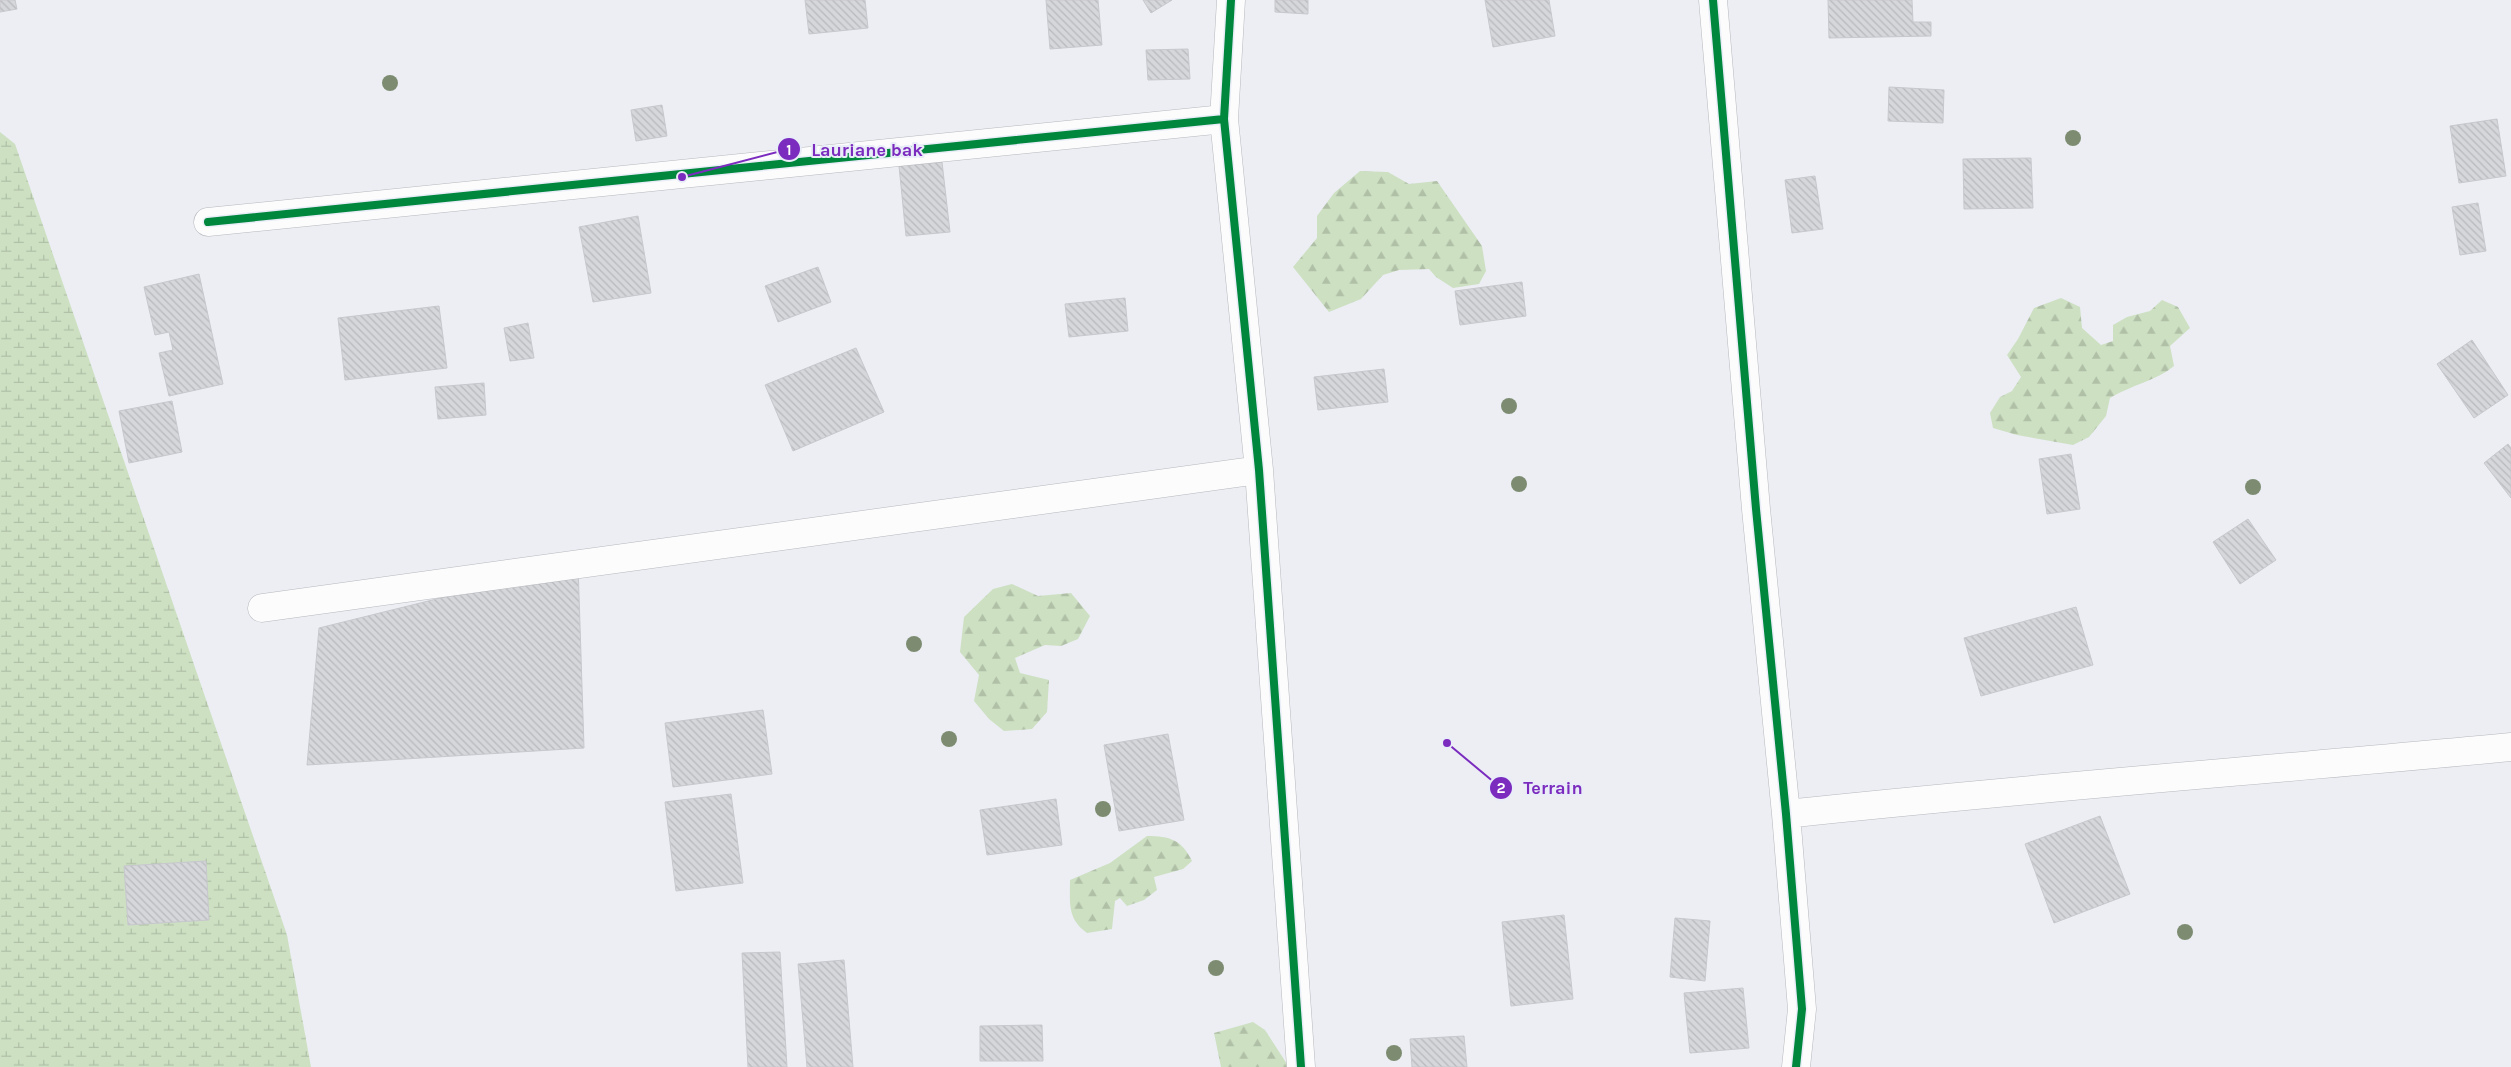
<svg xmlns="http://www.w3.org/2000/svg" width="2511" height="1067" font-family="Karla,sans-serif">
<defs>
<pattern id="forest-firs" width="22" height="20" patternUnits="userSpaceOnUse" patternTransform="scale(1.25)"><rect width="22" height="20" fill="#cde0c2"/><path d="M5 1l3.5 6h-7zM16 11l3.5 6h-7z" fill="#b0c0a7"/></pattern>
<pattern id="wetland-marsh" width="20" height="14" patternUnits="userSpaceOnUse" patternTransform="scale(1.25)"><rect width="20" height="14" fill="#cde0c2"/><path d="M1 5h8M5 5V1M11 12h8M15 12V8" fill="none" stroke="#b0c0a7"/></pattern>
<pattern id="building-back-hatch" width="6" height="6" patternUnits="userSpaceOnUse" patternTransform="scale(1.25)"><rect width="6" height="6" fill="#d6d7db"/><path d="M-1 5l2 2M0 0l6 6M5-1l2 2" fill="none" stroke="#b8b9bc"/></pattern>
</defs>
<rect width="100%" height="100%" fill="#eceef4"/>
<path fill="url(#forest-firs)" d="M1360 171 1388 172 1409 184 1437 181 1482 246 1486 271 1479 284 1453 288 1436 277 1429 269 1399 270 1383 275 1361 299 1329 312 1293 267 1317 238V216L1334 193Z
M2061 298 2080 307 2082 328 2101 345 2113 341V325L2127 317 2150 311 2162 300 2178 307 2190 328 2170 346 2174 366C2156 381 2131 385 2110 398L2106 416 2089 437 2073 445 2017 435 1993 428 1990 413 2000 397 2012 391 2021 377 2007 355 2018 339 2034 308Z
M1012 584 1038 596 1071 593 1090 616 1078 639 1061 646 1045 645 1015 658 1020 673 1049 680 1047 712 1032 729 1004 731 989 719 974 701 979 675 960 652 964 617 993 589Z
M1147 836C1170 836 1182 840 1192 861L1183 869 1154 877 1157 890 1144 900 1127 906 1120 898 1115 901 1112 929 1087 933C1067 919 1070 903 1070 880L1110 863Z
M1253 1022 1265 1030 1289 1067H1221L1214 1033Z"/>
<path fill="url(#wetland-marsh)" d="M0 132 15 144 287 935 311 1067H0Z"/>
<path fill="url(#building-back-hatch)" stroke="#c7c8cd" d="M0 0H15L17 9 0 12Z
M805 0H865L868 28 809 34Z
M1046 0H1098L1102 45 1050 49Z
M1143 0H1172L1151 13Z
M1275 0H1308V14L1275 12Z
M1485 0H1549L1555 36 1493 47Z
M1828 0H1912L1913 22H1931V36L1829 38Z
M1188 49 1190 79 1148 80 1146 50Z
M1889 87 1944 90 1943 123 1888 121Z
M662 105 667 136 636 141 631 110Z
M2497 119 2506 176 2459 183 2450 126Z
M2031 158 2033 208 1964 209 1963 159Z
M942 162 950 232 906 236 899 166Z
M1815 176 1823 229 1792 233 1785 180Z
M2478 203 2486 251 2460 255 2452 207Z
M638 216 651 293 593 302 579 227Z
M818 267 831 302 778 322 765 286Z
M199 274 223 384 169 396 159 353 173 350 169 332 155 335 144 287Z
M1522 282 1526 316 1460 325 1455 291Z
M1125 298 1128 331 1069 337 1065 304Z
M439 306 447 368 345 380 338 318Z
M528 323 534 358 510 361 504 328Z
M2472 340 2508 395 2474 418 2437 364Z
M856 348 884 412 793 451 765 385Z
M1384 369 1388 402 1318 410 1314 377Z
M484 383 486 415 438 419 435 387Z
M172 401 182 452 129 463 119 411Z
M2508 444 2511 448V498L2484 463Z
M2071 454 2080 509 2047 514 2039 459Z
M2248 519 2276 560 2240 584 2213 542Z
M578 564 584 748 307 765 319 628Z
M2076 607 2093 665 1981 696 1964 638Z
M763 710 772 774 673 787 665 723Z
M1168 734 1184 820 1119 831 1104 745Z
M731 794 743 883 676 891 665 802Z
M1056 799 1062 845 987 855 980 810Z
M2100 816 2130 894 2054 923 2025 844Z
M206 861 209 920 128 925 124 866Z
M1564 915 1573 999 1511 1006 1502 922Z
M1675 918 1710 921 1705 981 1670 977Z
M780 952 787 1067H748L742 953Z
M844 960 853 1067H807L798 964Z
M1743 988 1749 1048 1690 1053 1684 993Z
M1042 1025 1043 1061H980V1026Z
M1464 1036 1467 1067H1412L1410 1039Z"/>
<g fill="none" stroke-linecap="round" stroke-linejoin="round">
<defs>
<path id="minor" d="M1231 0 1224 119 1259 470 1301 1067
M1713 0 1756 509 1786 814 1802 1009 1796 1067
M208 222 1224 119
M262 608 1259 470
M1786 814C2027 788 2269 770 2511 747"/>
</defs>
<use href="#minor" stroke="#b6b8bc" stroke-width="29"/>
<use href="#minor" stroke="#fcfcfd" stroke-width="28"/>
<defs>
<path id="cycleway" d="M1231 0 1224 119 1259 470 1301 1067
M1713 0 1756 509 1786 814 1802 1009 1796 1067
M208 222 1224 119"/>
</defs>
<use href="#cycleway" stroke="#e9edf7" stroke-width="11"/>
<use href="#cycleway" stroke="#00873e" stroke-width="8"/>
</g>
<g fill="#7d8c71">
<circle cx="390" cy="83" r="8"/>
<circle cx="2073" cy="138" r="8"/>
<circle cx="1509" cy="406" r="8"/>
<circle cx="1519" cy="484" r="8"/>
<circle cx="2253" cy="487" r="8"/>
<circle cx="914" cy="644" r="8"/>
<circle cx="949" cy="739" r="8"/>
<circle cx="1103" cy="809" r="8"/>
<circle cx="2185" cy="932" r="8"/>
<circle cx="1216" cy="968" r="8"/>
<circle cx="1394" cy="1053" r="8"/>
</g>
<path fill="none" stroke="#7b2cbf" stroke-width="2" d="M682 177L789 149M1447 743L1501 788"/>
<g fill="#7b2cbf" stroke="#e9edf7" stroke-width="2">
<circle cx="682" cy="177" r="5"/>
<circle cx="1447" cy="743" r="5"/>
<circle cx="789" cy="149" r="12"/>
<circle cx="1501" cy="788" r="12"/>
</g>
<g font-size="15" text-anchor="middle" font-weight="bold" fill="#fff">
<text x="789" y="155">1</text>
<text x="1501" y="793">2</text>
</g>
<g font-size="18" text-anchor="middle" font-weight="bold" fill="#7b2cbf" stroke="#e9edf7" stroke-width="4" stroke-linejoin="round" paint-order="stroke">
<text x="867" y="156">Lauriane bak</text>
<text x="1553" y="794">Terrain</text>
</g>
</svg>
